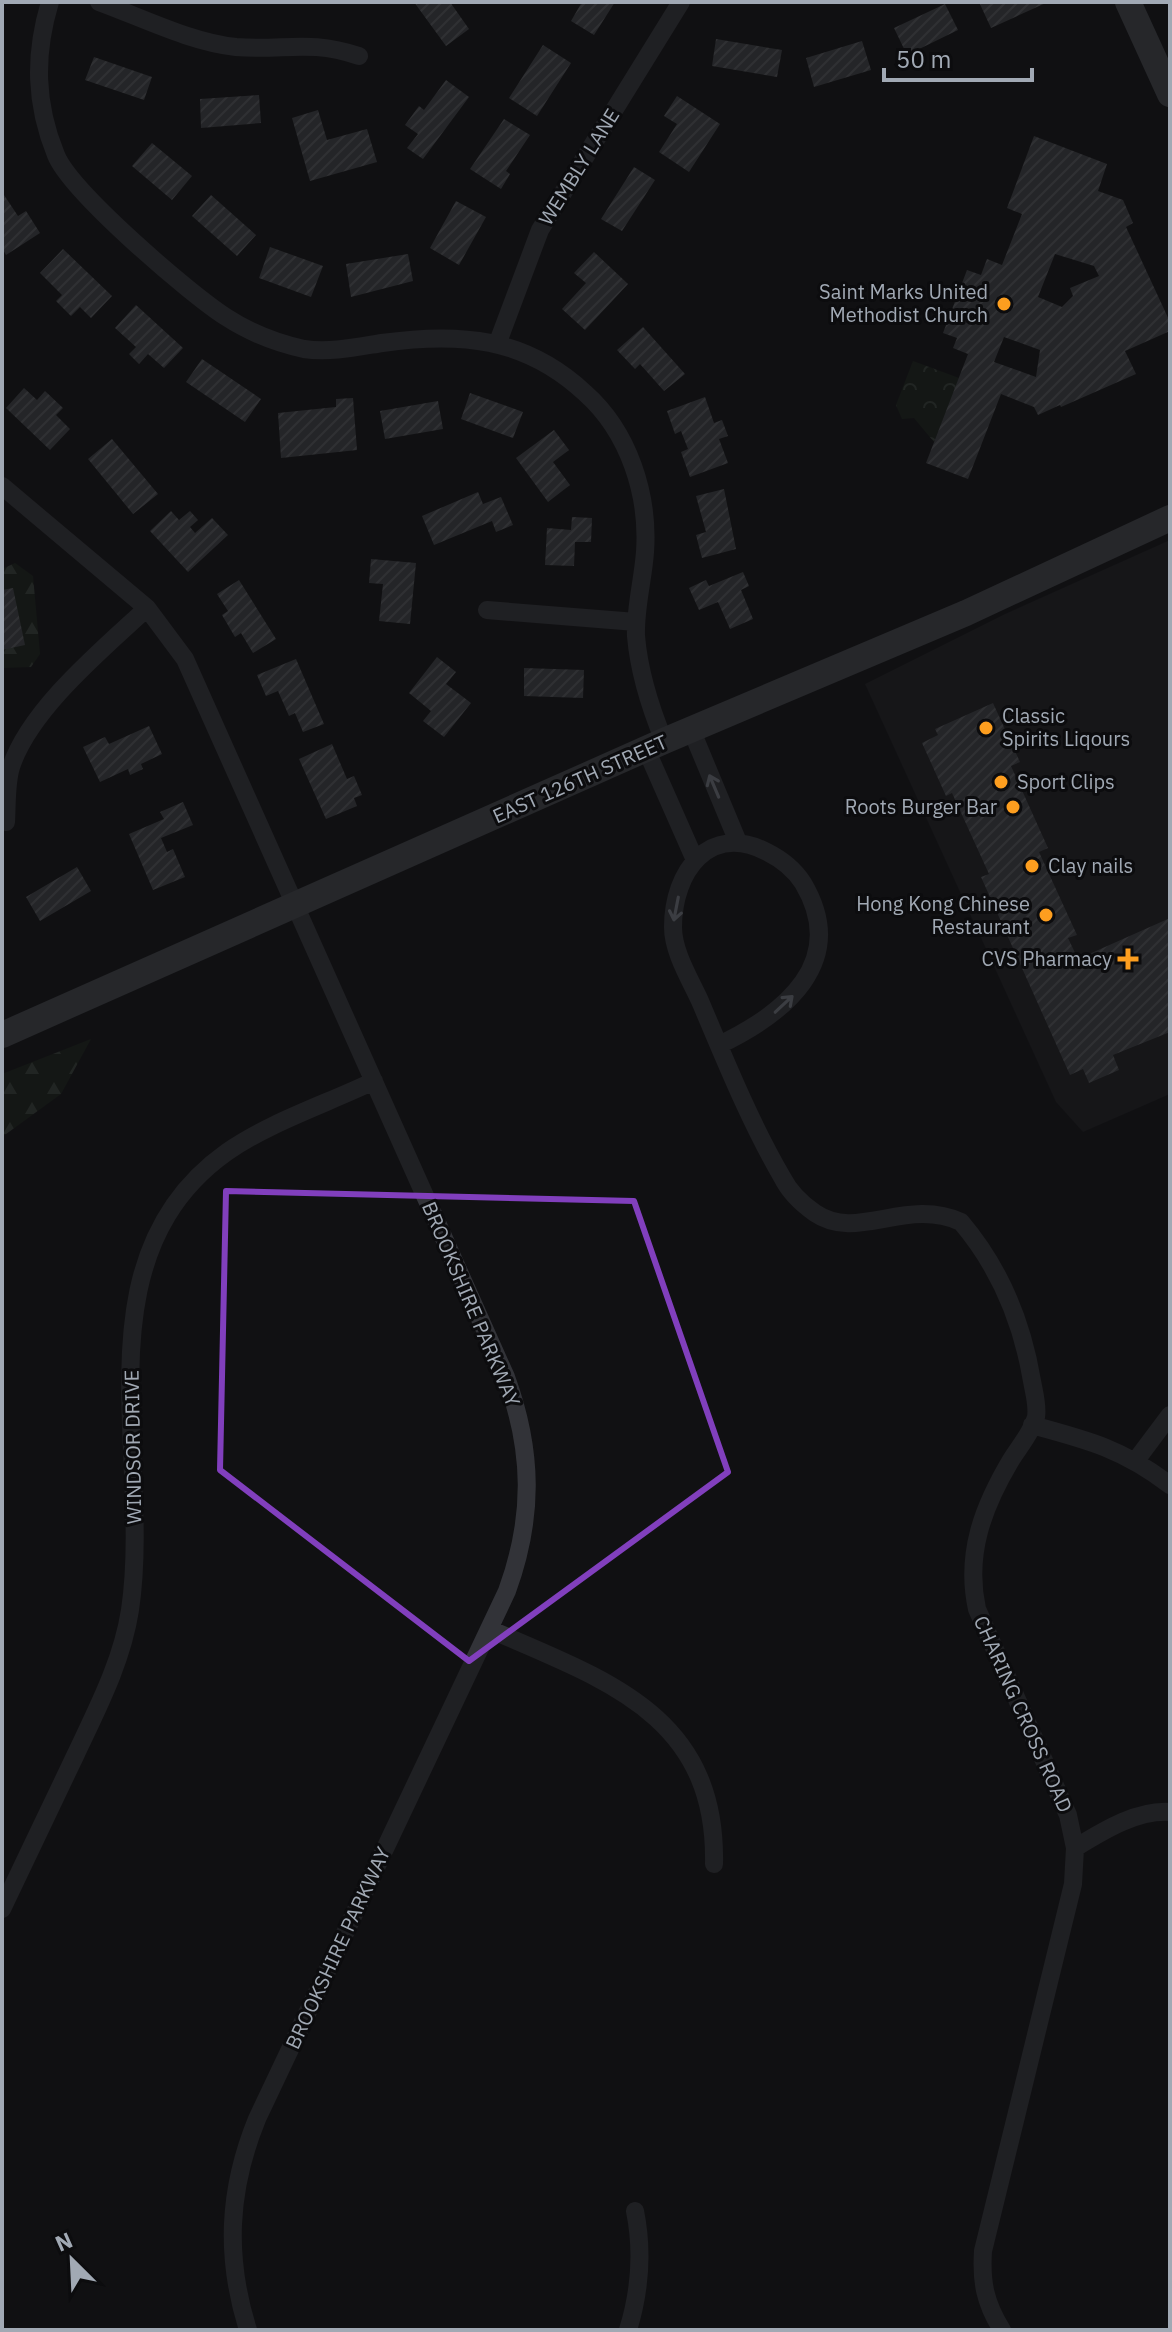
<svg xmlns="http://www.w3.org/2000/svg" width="1172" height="2332" font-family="'IBM Plex Sans',sans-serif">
<defs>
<pattern id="forest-firs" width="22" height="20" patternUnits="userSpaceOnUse" patternTransform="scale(2)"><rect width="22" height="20" fill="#192119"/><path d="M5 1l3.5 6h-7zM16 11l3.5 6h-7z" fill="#373e38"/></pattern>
<pattern id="park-crowns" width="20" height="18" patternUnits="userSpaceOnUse" patternTransform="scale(2)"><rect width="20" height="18" fill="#192119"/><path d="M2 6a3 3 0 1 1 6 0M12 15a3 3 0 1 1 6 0" fill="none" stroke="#373e38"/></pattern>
<pattern id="building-hatch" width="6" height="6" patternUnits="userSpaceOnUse" patternTransform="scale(2)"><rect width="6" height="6" fill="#3d3f43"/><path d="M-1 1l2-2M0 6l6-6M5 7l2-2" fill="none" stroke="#56585c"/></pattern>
</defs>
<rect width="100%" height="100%" fill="#111113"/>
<path fill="#1d1d20" d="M1170 540V1094L1083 1132 1056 1102 865 684 1005 614Z"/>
<path fill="url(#forest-firs)" d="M15 563 33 576 40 654 31 667 2 668V569Z
M91 1039 61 1094 2 1137V1074Z"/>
<path fill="url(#park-crowns)" d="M913 361 959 378 934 442 914 418 902 419 896 405Z"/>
<path fill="url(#building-hatch)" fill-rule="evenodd" d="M414 2H450L469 29 446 46Z
M582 2H615L594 35 571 21Z
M979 2H1048L991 28Z
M945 4 958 30 907 55 894 28Z
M716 39 782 50 777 77 712 66Z
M862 41 871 70 814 87 806 58Z
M543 45 571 63 537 116 509 98Z
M94 57 152 77 144 100 85 80Z
M446 80 469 97 423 159 407 148 418 134 405 125 419 106 424 110Z
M259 95 261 123 201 128 200 99Z
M677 96 720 124 689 172 659 152 677 124 664 116Z
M318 110 327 140 367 129 377 162 310 181 292 118Z
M504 119 530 135 506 171 510 174 501 189 470 169Z
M1034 136 1107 164 1098 191 1123 200 1133 223 1126 227 1170 322V331L1125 351 1136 374 1061 407 1060 405 1038 415 1034 407 1001 394 968 479 926 463 968 354 953 348 957 338 943 333 967 270 981 275 987 259 1002 265 1022 214 1007 208ZM1055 254 1094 266 1099 276 1070 288 1073 296 1062 307 1038 297ZM1004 337 1040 350 1036 377 994 362Z
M152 143 192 176 172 200 132 166Z
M634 167 655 180 622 231 601 219Z
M2 192 18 216 26 211 40 233 6 255 2 248Z
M211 195 256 235 237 256 192 216Z
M456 201 486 217 459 265 430 248Z
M270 247 323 266 311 297 259 278Z
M63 249 112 296 91 318 80 307 71 316 56 301 62 295 40 273Z
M594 252 628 284 585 330 562 309 586 283 574 273Z
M408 254 413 281 351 297 346 264Z
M136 305 183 348 164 368 148 354 139 364 129 354 136 347 115 328Z
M643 327 685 374 664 391 640 364 635 369 617 350Z
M202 359 261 399 245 422 186 382Z
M24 388 37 400 45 391 63 408 56 415 70 429 50 450 6 408Z
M470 393 523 412 513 438 461 419Z
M705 397 714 423 722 420 728 436 719 439 728 463 690 477 681 452 688 449 681 431 675 434 667 411Z
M353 398 357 450 281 458 278 413 336 407V399Z
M438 401 443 429 385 439 380 411Z
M554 430 569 450 553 462 570 485 548 502 516 458Z
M112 439 158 494 133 514 88 459Z
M724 489 736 549 702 558 696 535 706 532 696 496Z
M478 492 483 504 501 497 513 525 496 532 492 521 434 545 422 516Z
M171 511 179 520 190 511 198 520 190 527 195 533 212 518 228 535 188 572 150 531Z
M572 517 592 518 591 542H575L574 566 545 565 547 528 571 530Z
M371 559 416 563 410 624 379 621 383 584 369 583Z
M743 572 749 586 741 590 753 619 730 629 718 602 699 610 689 588 706 580 709 586Z
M239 580 276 639 253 653 241 633 235 637 222 615 228 611 217 594Z
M13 588 25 645 2 650V590Z
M437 657 456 672 446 684 471 703 444 737 423 721 431 711 409 693Z
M296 659 324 724 303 732 295 713 289 716 278 691 266 696 257 675Z
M524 668 584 670 583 698 524 696Z
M993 703 1020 762 1011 766 1048 848 1039 852 1077 935 1068 938 1078 959 1170 918V1032L1113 1055 1119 1070 1089 1083 1083 1069 1070 1075 981 877 989 874 952 793 946 796 922 743 938 735 935 729Z
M149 726 162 754 141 764 143 769 130 775 128 769 100 782 83 747 105 737 109 744Z
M332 744 347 779 354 776 362 795 354 798 357 806 326 819 299 759Z
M183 802 193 825 161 838 167 852 173 849 185 877 153 890 129 834 164 819 160 812Z
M77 867 91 891 40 921 26 897Z"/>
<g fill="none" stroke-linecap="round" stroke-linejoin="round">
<path stroke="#323338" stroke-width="18" d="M50 2C34 55 35 104 56 155 71 192 190 294 226 317 249 332 277 343 304 349 329 353 357 347 382 343 459 332 525 337 585 393 629 432 649 495 645 552 643 580 635 608 636 636 639 672 650 707 664 741
M99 2C143 18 190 42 236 47 285 51 308 39 359 56
M498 342 540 230 681 2
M2 486 147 608 185 659 506 1377C533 1451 534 1517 507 1591L257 2119C228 2190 225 2257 248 2330
M487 610 636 622
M691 729 738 842
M646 749 695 860
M6 822C7 805 6 783 11 767 30 709 103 649 147 608
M719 1045C784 1014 850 962 803 883 794 869 781 859 767 852 709 822 673 872 673 927 673 952 690 979 700 1001 725 1060 750 1122 782 1177 789 1191 802 1204 815 1213 857 1242 906 1197 961 1222 1000 1268 1022 1321 1032 1381 1034 1392 1038 1406 1036 1417 1032 1432 1019 1447 1011 1460 983 1507 965 1554 977 1609L1068 1815 1075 1848 1073 1884 983 2251C981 2282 985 2303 1002 2330
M1032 1425C1088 1440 1123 1449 1170 1485
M1137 1459 1170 1415
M489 1629C606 1680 717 1715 714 1864
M1075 1848C1103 1831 1136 1810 1170 1812
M2 1909C26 1858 51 1807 75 1756 97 1709 122 1662 130 1610 153 1457 76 1259 227 1152 270 1122 326 1104 374 1081
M628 2330C640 2291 643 2251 635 2211"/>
<path stroke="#404348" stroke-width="26" d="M1128 2 1170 94
M2 1035 664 741 966 613 1170 518"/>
</g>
<defs><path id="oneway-shaft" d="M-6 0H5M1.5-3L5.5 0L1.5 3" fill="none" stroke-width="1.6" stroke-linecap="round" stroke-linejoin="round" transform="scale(2)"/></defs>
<g stroke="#6f747c">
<use href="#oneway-shaft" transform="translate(714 786) rotate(-113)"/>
<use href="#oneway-shaft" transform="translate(676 909) rotate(101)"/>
<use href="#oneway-shaft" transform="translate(784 1004) rotate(-43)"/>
</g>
<path d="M0 0H1172V2332H0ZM226 1191 634 1201 728 1472 469 1661 220 1470Z" fill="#111113" fill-opacity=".55" fill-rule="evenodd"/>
<path fill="none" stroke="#813fbd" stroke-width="6" stroke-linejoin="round" d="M226 1191 634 1201 728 1472 469 1661 220 1470Z"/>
<g fill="#fd9e1f" stroke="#0c0c0e" stroke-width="3">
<circle cx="1004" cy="304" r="8"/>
<circle cx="986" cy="728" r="8"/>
<circle cx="1001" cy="782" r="8"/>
<circle cx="1013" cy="807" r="8"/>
<circle cx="1032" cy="866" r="8"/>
<circle cx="1046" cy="915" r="8"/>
<path d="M1124 947h8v8h8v8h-8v8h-8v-8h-8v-8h8z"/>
</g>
<g text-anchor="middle" stroke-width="6" stroke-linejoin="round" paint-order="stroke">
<g font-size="20" fill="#a1a9b4" stroke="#0c0c0e">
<text transform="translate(579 167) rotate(-58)" y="7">WEMBLY LANE</text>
<text transform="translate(580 779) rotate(-24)" y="7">EAST 126TH STREET</text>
<text transform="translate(471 1304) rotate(67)" y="7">BROOKSHIRE PARKWAY</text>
<text transform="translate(133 1447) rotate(-91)" y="7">WINDSOR DRIVE</text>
<text transform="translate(1023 1714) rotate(66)" y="7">CHARING CROSS ROAD</text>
<text transform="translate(338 1948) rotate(-65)" y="7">BROOKSHIRE PARKWAY</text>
</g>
<g font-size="20" fill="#a1a9b4" stroke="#0c0c0e" text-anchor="end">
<text x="988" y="299">Saint Marks United<tspan x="988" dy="23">Methodist Church</tspan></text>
<text x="1002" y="723" text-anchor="start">Classic<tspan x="1002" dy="23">Spirits Liqours</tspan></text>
<text x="1017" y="789" text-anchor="start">Sport Clips</text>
<text x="997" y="814">Roots Burger Bar</text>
<text x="1048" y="873" text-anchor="start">Clay nails</text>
<text x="1030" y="911">Hong Kong Chinese<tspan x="1030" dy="23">Restaurant</tspan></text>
<text x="1112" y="966">CVS Pharmacy</text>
</g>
</g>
<rect width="1172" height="2332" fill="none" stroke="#a1a9b4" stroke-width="8"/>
<g transform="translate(72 2260) rotate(336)" stroke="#0c0c0e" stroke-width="6" paint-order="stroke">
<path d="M0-6L14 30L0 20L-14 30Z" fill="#a1a9b4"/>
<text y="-12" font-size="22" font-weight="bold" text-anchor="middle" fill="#a1a9b4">N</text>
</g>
<path d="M884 68v12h148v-12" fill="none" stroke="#a1a9b4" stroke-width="4"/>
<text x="896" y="68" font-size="24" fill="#a1a9b4" stroke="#0c0c0e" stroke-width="6" paint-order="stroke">50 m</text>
</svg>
